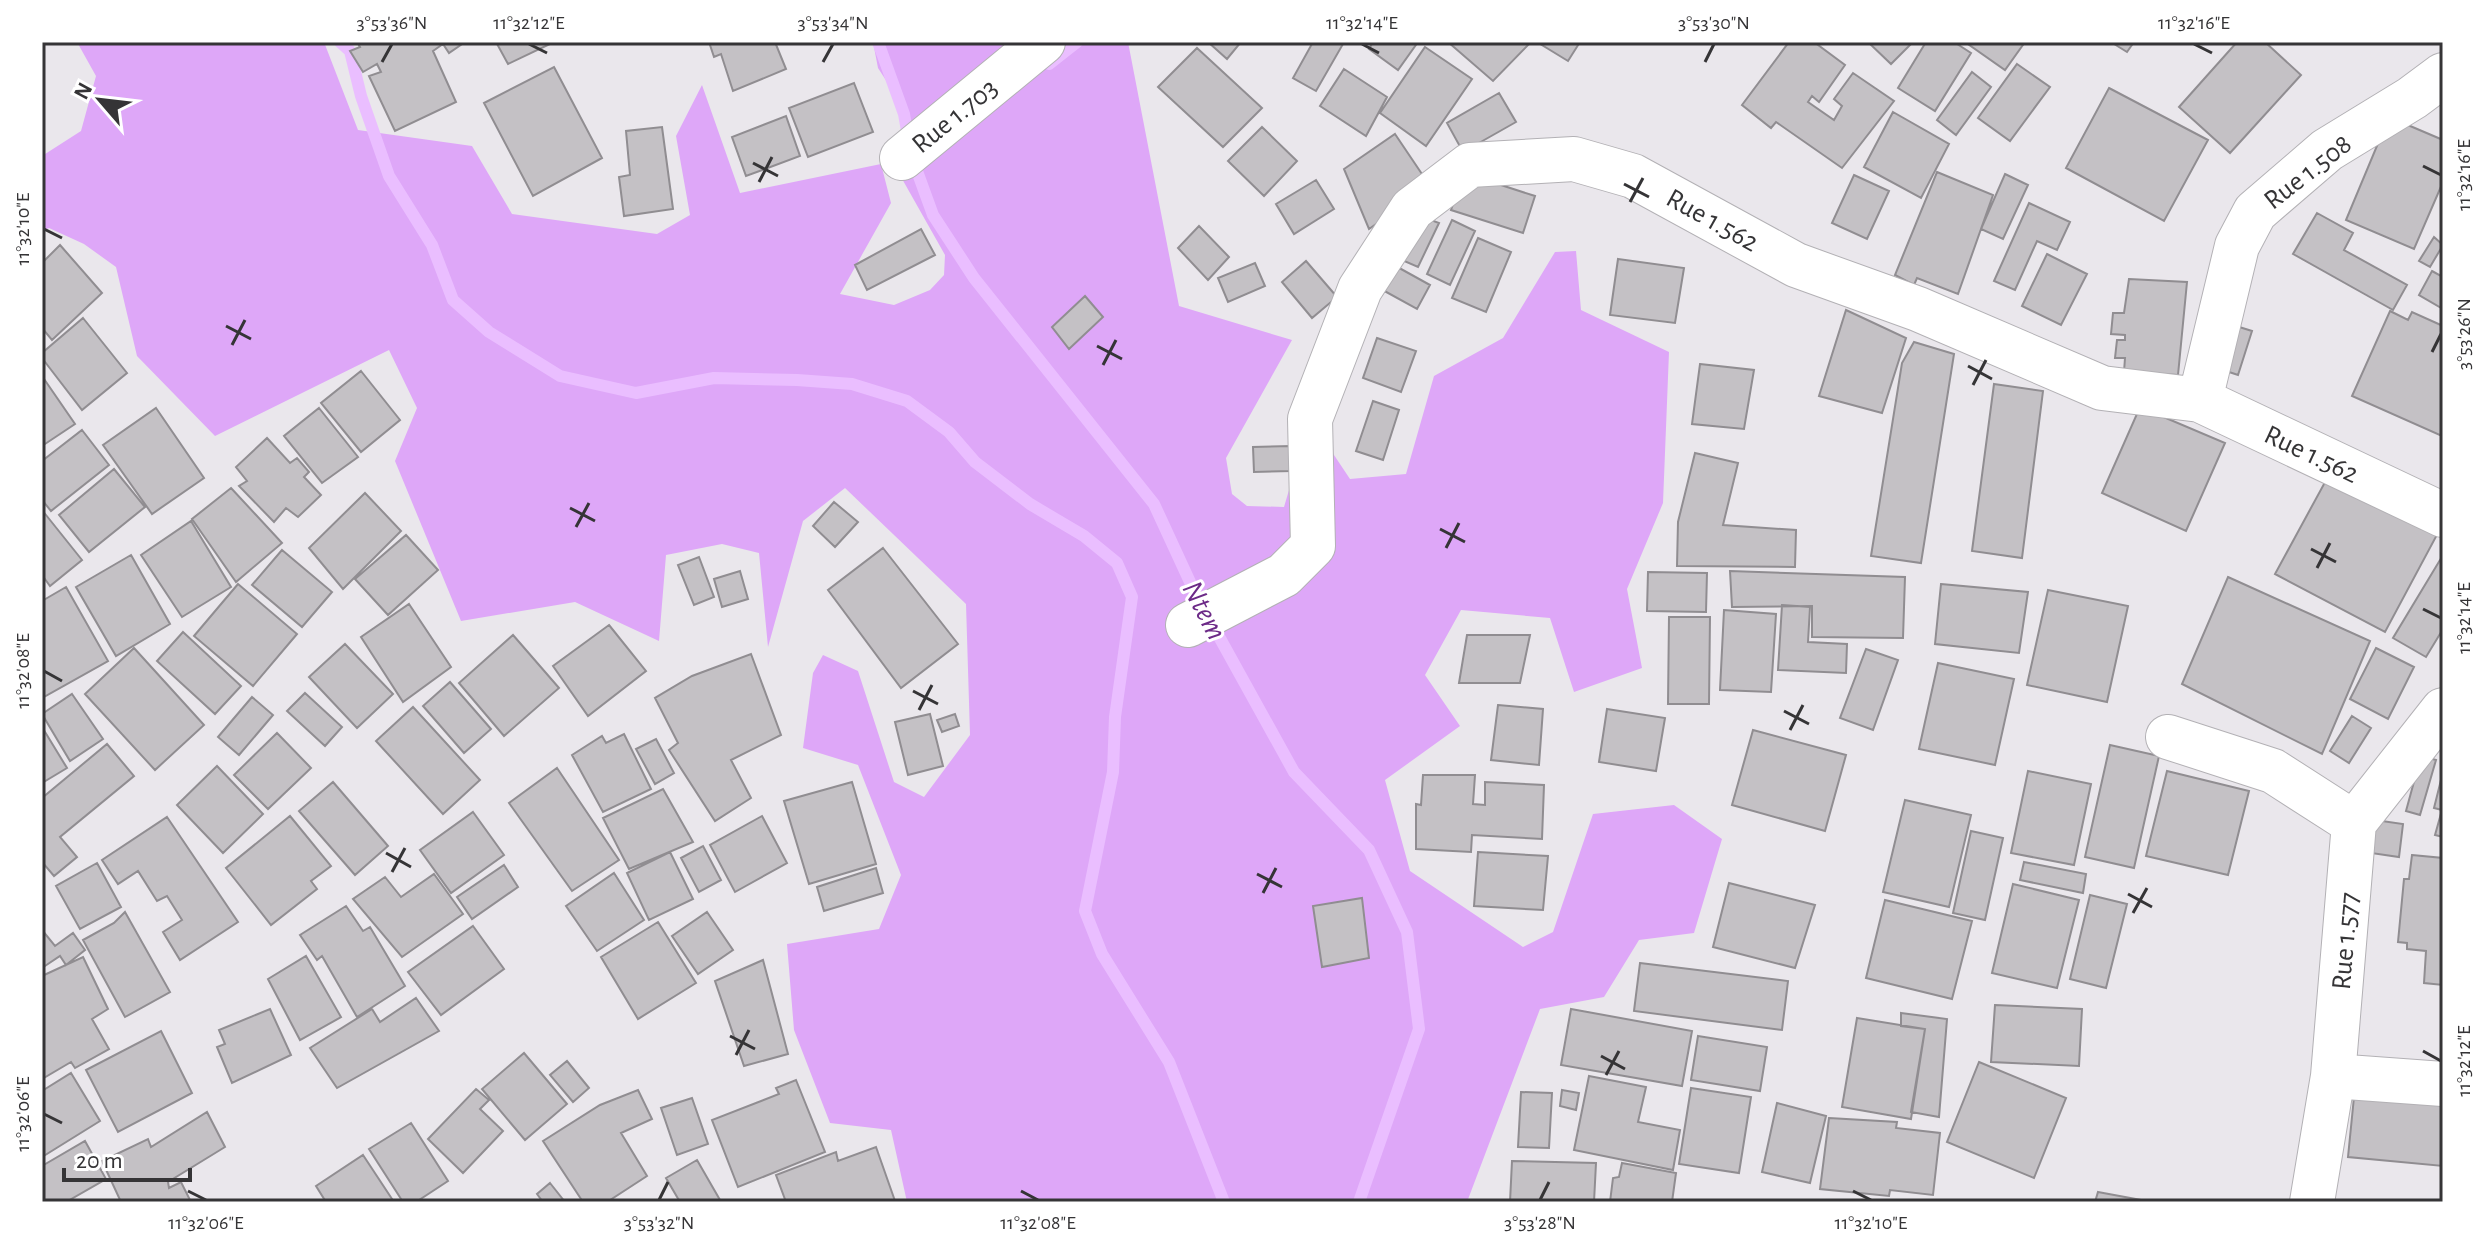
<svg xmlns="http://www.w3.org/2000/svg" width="2485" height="1244" font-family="'Alegreya Sans',sans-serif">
<rect width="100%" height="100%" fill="#eae7ec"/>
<path fill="#dea7f8" d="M77 42H324L358 130 472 146 512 214 657 234 690 215 676 136 702 85 740 193 881 164 891 203 840 294 894 305 930 290 944 275 945 255 901 177 906 111 878 68 873 42H1128L1179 306 1292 340 1226 458 1232 494 1247 506 1284 507 1310 419 1350 479 1406 474 1434 376 1503 338 1555 252 1576 251 1581 310 1669 352 1663 503 1627 589 1642 668 1574 692 1550 618 1461 610 1425 675 1460 726 1385 780 1410 871 1523 947 1553 932 1593 814 1674 805 1722 839 1694 933 1639 940 1604 997 1540 1009 1467 1202H907L891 1130 830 1123 794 1030 787 944 879 929 901 875 858 765 803 748 813 673 823 655 858 671 894 782 924 797 970 735 966 604 845 488 803 521 768 647 759 553 722 544 666 555 659 641 575 602 461 621 395 461 417 408 389 350 215 436 137 356 116 267 84 244 49 228 42 231V156L81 131 96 76Z"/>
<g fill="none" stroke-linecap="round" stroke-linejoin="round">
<path stroke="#eabeff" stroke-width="12" d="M340 42 350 51 361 96 389 176 432 245 453 300 489 332 560 376 636 393 714 378 797 380 852 384 907 401 949 432 975 462 1030 504 1084 536 1117 563 1132 597 1115 717 1113 772 1085 911 1102 954 1169 1062 1224 1202
M878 42 904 114 909 142
M1049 64 1077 42
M913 160 933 215 974 278 1154 504 1196 595 1294 772 1369 850 1407 932 1419 1029 1359 1202"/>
</g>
<path fill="#c4c1c5" stroke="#908d91" stroke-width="2" d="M357 42H465L449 53 443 44 433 51 456 102 395 131 369 76 381 72 377 64 363 72 350 51 360 47Z
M496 42H554L508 64Z
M709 42H775L786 69 733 91 721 54 714 57Z
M1208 42H1241L1227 59Z
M1313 42 1343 44 1316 91 1293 78Z
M1373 42H1418L1398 70 1369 49Z
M1448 42H1531L1493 81Z
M1537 42H1580L1568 61Z
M1789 42H1814L1845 65 1819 102 1812 96 1808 102 1834 120 1842 106 1834 99 1853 73 1894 101 1842 168 1776 122 1771 128 1742 105Z
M1868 42H1913L1891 64Z
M1926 42H1954L1971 53 1935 111 1898 88Z
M1965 42H2025L2005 70Z
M2111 42H2134L2127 52Z
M2237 42H2265L2301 75 2230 153 2179 107Z
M1425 47 1472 79 1426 146 1380 113Z
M1197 48 1262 108 1223 147 1158 87Z
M2017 64 2050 87 2010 141 1978 118Z
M554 67 602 158 533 196 484 103Z
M1344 69 1387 97 1366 136 1320 106Z
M1972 72 1991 87 1956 135 1937 120Z
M854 83 873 132 808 157 789 108Z
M2109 88 2208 140 2164 221 2066 168Z
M1499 93 1516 122 1463 152 1447 123Z
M1893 112 1949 144 1921 198 1864 167Z
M786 116 800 156 746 176 732 137Z
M2389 117 2443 140V182L2414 249 2346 220Z
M662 127 673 209 624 216 619 177 630 175 626 131Z
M1262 127 1297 161 1264 196 1228 161Z
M1395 134 1430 186 1369 229 1344 169Z
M1937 172 1993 195 1958 294 1917 278 1914 285 1895 275Z
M1464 173 1535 196 1523 233 1451 210Z
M2005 174 2028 185 2003 239 1981 229Z
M1854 175 1889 191 1867 239 1832 223Z
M1316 180 1334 209 1294 234 1276 204Z
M2029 203 2070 222 2057 250 2037 241 2015 290 1994 281Z
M2317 213 2353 233 2344 250 2407 285 2393 310 2293 254Z
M1415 214 1439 223 1418 267 1395 257Z
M1452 220 1475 231 1450 285 1427 274Z
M1199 226 1229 257 1208 280 1178 248Z
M921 229 935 255 867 290 855 265Z
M2434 237 2443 245 2430 267 2419 261Z
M1478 238 1511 252 1486 312 1452 298Z
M60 245 102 293 52 340 42 328V263Z
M2047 254 2087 274 2061 325 2022 306Z
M1618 259 1684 268 1675 323 1610 315Z
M1306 261 1337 297 1312 318 1282 282Z
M1255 263 1265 286 1228 302 1218 278Z
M1392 264 1430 285 1417 309 1379 288Z
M2432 271 2443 277V309L2419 295Z
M2129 279 2187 282 2178 375 2124 372 2125 358H2115L2117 340H2125V335L2111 334 2113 313H2124Z
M1085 296 1103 317 1069 349 1052 327Z
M1846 310 1906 338 1882 413 1819 396Z
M2390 311 2408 320 2412 312 2443 326 2442 436 2352 396Z
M83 318 127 373 82 410 42 358V353Z
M2236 326 2252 331 2238 375 2223 370Z
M1377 338 1416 351 1401 392 1363 378Z
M1914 342 1954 354 1921 563 1871 556 1902 363Z
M1700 364 1754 370 1744 429 1692 424Z
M361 371 400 420 361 452 321 403Z
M42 376 75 424 42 446Z
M1994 384 2043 391 2022 558 1972 551Z
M1373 401 1399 410 1383 460 1356 451Z
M2140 407 2225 443 2186 531 2102 493Z
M156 408 204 478 152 514 103 445Z
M319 408 358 457 322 483 284 436Z
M82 430 109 465 51 511 42 500V461Z
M267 438 290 463 297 458 309 472 304 477 321 495 298 517 286 508 274 522 239 486 247 481 236 467Z
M1291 446V471L1254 472 1253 447Z
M1695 453 1738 463 1723 525 1796 530 1795 567 1677 566 1678 522Z
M114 469 145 507 89 552 59 515Z
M2330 473 2439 531 2385 632 2275 574Z
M231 488 282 543 236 582 192 519Z
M365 493 401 531 343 589 309 548Z
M834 502 858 522 835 547 813 526Z
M42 510 82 560 50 586 42 575Z
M191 521 231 587 182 617 141 555Z
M406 535 438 570 388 615 355 579Z
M883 548 958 644 901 688 828 590Z
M282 550 332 592 302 627 252 585Z
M131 555 170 624 116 656 76 587Z
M2443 555V629L2426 657 2393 638Z
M699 557 714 597 694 605 678 565Z
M740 571 748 599 722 607 714 579Z
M1730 571 1905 577 1903 638 1812 637V606L1732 607Z
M1648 572 1707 573 1706 612 1647 611Z
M2228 577 2370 641 2322 754 2182 684Z
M238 584 297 634 253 686 194 636Z
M1941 584 2028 592 2019 653 1935 644Z
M66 587 108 661 42 698V601Z
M2048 590 2128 606 2107 702 2027 685Z
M409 604 451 667 403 702 361 637Z
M1782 605 1810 607 1808 642 1847 644 1846 673 1778 670Z
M1724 610 1776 614 1771 692 1720 690Z
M1669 617H1710L1709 704H1668Z
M609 625 646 671 588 716 553 666Z
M183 632 241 686 215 714 157 661Z
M513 635 559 688 504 736 459 683Z
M1467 635H1530L1520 683H1459Z
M345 644 393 694 357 728 309 677Z
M134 648 204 725 155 770 85 694Z
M2376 648 2414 667 2388 719 2350 699Z
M1866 649 1898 660 1873 730 1840 718Z
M751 654 781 735 731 760 751 798 715 821 669 750 678 743 655 698 692 676Z
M1938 663 2014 679 1995 765 1919 749Z
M450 682 491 729 464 753 423 706Z
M305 693 342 727 325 746 287 711Z
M72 694 103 739 70 761 42 714Z
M252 697 273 715 239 755 218 737Z
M1498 705 1543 709 1539 765 1491 760Z
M413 707 480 780 443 814 376 741Z
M1607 709 1665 718 1656 771 1599 762Z
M930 714 943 766 908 775 895 722Z
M955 714 959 726 942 732 937 720Z
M2352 716 2371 728 2349 763 2330 751Z
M42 727 67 768 42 783Z
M1753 730 1846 755 1825 831 1732 805Z
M277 733 311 768 268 809 234 775Z
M624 734 651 789 603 812 572 755 602 736 606 743Z
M656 739 674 773 655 784 636 749Z
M107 744 134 776 60 837 77 857 54 876 42 862V798Z
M2110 745 2159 756 2134 868 2085 857Z
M2421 756 2436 760 2420 815 2406 811Z
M217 766 263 814 223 853 177 805Z
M557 768 619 860 572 891 509 803Z
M2028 771 2091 784 2074 865 2011 853Z
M2167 771 2249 791 2228 875 2146 856Z
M2443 772V837L2435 835 2442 810 2434 808Z
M1423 775H1475L1473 804 1485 805V782L1544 785 1542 839 1472 835 1471 852 1416 849V804L1421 805Z
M333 782 388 846 355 875 299 811Z
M852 782 876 864 809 884 784 801Z
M663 789 693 842 629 869 603 818Z
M1905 800 1971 815 1949 907 1883 892Z
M473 812 504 855 451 893 420 850Z
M290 816 331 866 311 881 317 889 271 925 226 868Z
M762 816 787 863 735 892 710 845Z
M167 817 238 922 180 960 163 932 182 920 167 896 157 901 138 871 118 884 102 860Z
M2375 820 2403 824 2399 857 2371 853Z
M1971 831 2003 838 1985 920 1953 913Z
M703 846 721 880 699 892 681 858Z
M670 852 693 899 649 920 627 873Z
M1478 852 1548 856 1543 910 1474 906Z
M2412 855 2443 858V985L2424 983 2426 951 2407 949V943L2398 942 2404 879H2409Z
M2024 862 2086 874 2083 893 2020 880Z
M97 863 121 907 80 929 56 886Z
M504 865 518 887 472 919 457 897Z
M876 868 883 893 824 911 817 887Z
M614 873 644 920 597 951 566 906Z
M434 874 463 914 402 957 353 899 385 877 401 897Z
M1729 883 1815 905 1795 968 1713 947Z
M2013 884 2079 900 2057 988 1992 973Z
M2090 895 2127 904 2106 988 2070 979Z
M1362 898 1369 958 1322 967 1313 906Z
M1885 900 1972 921 1952 999 1866 978Z
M346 906 363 931 370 927 405 986 357 1017 322 956 317 960 300 935Z
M125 912 170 992 125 1017 83 940 114 923Z
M707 912 733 950 698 974 672 936Z
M658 922 696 983 638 1019 601 957Z
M473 926 504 969 441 1015 408 972Z
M42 930 55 946 73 933 85 950 66 965 60 956 42 968Z
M306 956 341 1017 300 1040 268 979Z
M83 957 108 1009 92 1019 109 1049 75 1068 71 1062 42 1079V976Z
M763 960 788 1054 744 1066 715 981Z
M1640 963 1788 981 1782 1030 1634 1011Z
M416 998 439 1031 337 1088 310 1048 372 1009 380 1022Z
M1995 1005 2082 1009 2079 1066 1991 1062Z
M270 1009 291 1055 232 1083 217 1047 225 1044 219 1030Z
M1571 1009 1692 1031 1682 1086 1561 1065Z
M1901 1013 1947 1019 1939 1117 1911 1112 1925 1029 1901 1026Z
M1857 1018 1925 1029 1911 1119 1842 1107Z
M161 1031 192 1093 118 1132 86 1070Z
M1698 1036 1767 1047 1760 1091 1691 1080Z
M524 1053 567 1104 525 1140 482 1089Z
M567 1061 589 1088 573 1102 550 1075Z
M1979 1062 2066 1098 2034 1178 1947 1142Z
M71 1073 100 1121 42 1157V1091Z
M1589 1076 1646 1087 1638 1122 1680 1130 1673 1170 1574 1150Z
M796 1080 825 1152 738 1187 712 1120 779 1094 776 1088Z
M2355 1087 2443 1096V1166L2348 1157Z
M1691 1088 1751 1097 1739 1173 1679 1164Z
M476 1089 489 1100 480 1109 503 1131 463 1173 428 1139Z
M638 1090 652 1119 621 1133 647 1176 607 1202H583L543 1141 600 1105Z
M1562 1090 1579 1093 1576 1110 1560 1106Z
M1521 1092 1552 1093 1549 1148 1518 1147Z
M692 1098 708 1144 677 1155 661 1108Z
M1777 1103 1826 1116 1810 1183 1762 1172Z
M207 1112 225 1147 168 1182 169 1188 181 1182 191 1202H121L102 1161 148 1139 151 1147Z
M1829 1118 1897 1122 1896 1128 1940 1133 1933 1195 1890 1190 1889 1196 1820 1189Z
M411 1123 448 1181 416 1202H403L369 1149Z
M85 1141 106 1179 66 1202H42V1166Z
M876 1147 895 1201 786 1202 776 1175 836 1152 838 1161Z
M363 1155 394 1202H326L316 1186Z
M697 1160 720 1200 717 1202H680L666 1178Z
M1512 1161 1596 1163 1594 1202H1510Z
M1622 1163 1676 1173 1672 1202H1610L1613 1178 1619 1177Z
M550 1183 565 1202H543L537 1194Z
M2098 1192 2152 1202H2095Z"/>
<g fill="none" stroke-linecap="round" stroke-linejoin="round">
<defs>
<path id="minor" d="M902 158 1043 42
M2200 400 2237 246 2255 212 2327 150 2412 98 2443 75
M1188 625 1284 575 1313 546 1310 419 1360 289 1412 209 1470 165 1574 159 1633 176 1796 265 1918 309 2102 388 2200 400 2443 515
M2168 737 2273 771 2354 823
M2333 1076 2443 1084
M2312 1202 2333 1076 2354 823 2443 710"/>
</defs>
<use href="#minor" stroke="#b3b1b5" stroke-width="46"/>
<use href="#minor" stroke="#fff" stroke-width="44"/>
</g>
<path fill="none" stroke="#353436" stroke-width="3" d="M529 44 547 53M1362 44 1379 53M2194 44 2212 53M382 62 392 44M823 62 833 44M1705 62 1714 44M753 163 778 176M2423 166 2441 175M759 182 772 157M1624 184 1649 197M1630 202 1643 178M44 229 62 238M226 326 251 339M232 345 245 320M1097 346 1122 359M2432 352 2441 334M1103 365 1116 340M1968 366 1992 379M1973 385 1986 360M570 508 595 521M576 527 589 503M1440 529 1465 542M1446 548 1459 523M2311 549 2336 562M2317 568 2330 543M2423 609 2441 618M44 671 62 681M913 691 938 704M919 710 932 685M1784 711 1809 724M1790 730 1803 705M386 853 411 867M392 872 405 848M1257 874 1282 887M1263 893 1276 868M2128 894 2152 907M2133 913 2147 888M730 1036 755 1049M2423 1051 2441 1061M736 1055 749 1030M1601 1056 1625 1069M1606 1075 1619 1051M44 1114 62 1123M188 1191 206 1200M1021 1191 1038 1200M1853 1191 1871 1200M659 1200 668 1182M1540 1200 1549 1182"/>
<g text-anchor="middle" stroke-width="6" stroke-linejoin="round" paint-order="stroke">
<g font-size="28" fill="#353436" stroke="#fff">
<text transform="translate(954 115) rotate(-39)" y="10">Rue 1.703</text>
<text transform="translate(2307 171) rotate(-38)" y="10">Rue 1.508</text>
<text transform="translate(1713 219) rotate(29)" y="10">Rue 1.562</text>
<text transform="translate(2312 453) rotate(25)" y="10">Rue 1.562</text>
<text transform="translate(2344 941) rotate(-85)" y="10">Rue 1.577</text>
</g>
<g font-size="30" font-style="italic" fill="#6c2a87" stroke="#fff">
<text transform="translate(1205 610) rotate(62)" y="10">Ntem</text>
</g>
</g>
<rect width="2485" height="1244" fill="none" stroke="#ffffff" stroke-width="88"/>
<g transform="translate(100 100) rotate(298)" stroke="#ffffff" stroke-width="6" paint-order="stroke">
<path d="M0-6L14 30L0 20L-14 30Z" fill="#353436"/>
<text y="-12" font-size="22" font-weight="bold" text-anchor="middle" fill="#353436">N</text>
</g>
<path d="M64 1168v12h126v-12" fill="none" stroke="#353436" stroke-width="4"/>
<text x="76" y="1168" font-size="24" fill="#353436" stroke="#ffffff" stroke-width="6" paint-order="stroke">20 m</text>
<rect x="44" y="44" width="2397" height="1156" fill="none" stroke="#353436" stroke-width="3"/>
<g font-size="20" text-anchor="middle" fill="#353436">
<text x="392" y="29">3°53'36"N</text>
<text x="529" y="29">11°32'12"E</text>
<text x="833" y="29">3°53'34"N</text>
<text x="1362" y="29">11°32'14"E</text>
<text x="1714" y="29">3°53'30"N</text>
<text x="2194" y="29">11°32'16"E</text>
<text transform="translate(2463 175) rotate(-90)" y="7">11°32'16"E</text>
<text transform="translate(22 229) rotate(-90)" y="7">11°32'10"E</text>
<text transform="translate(2463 334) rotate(-90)" y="7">3°53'26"N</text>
<text transform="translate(2463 618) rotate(-90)" y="7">11°32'14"E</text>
<text transform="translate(22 671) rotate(-90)" y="7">11°32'08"E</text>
<text transform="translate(2463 1061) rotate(-90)" y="7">11°32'12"E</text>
<text transform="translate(22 1114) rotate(-90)" y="7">11°32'06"E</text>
<text x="206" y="1229">11°32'06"E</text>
<text x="659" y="1229">3°53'32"N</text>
<text x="1038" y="1229">11°32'08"E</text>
<text x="1540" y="1229">3°53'28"N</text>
<text x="1871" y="1229">11°32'10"E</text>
</g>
</svg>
